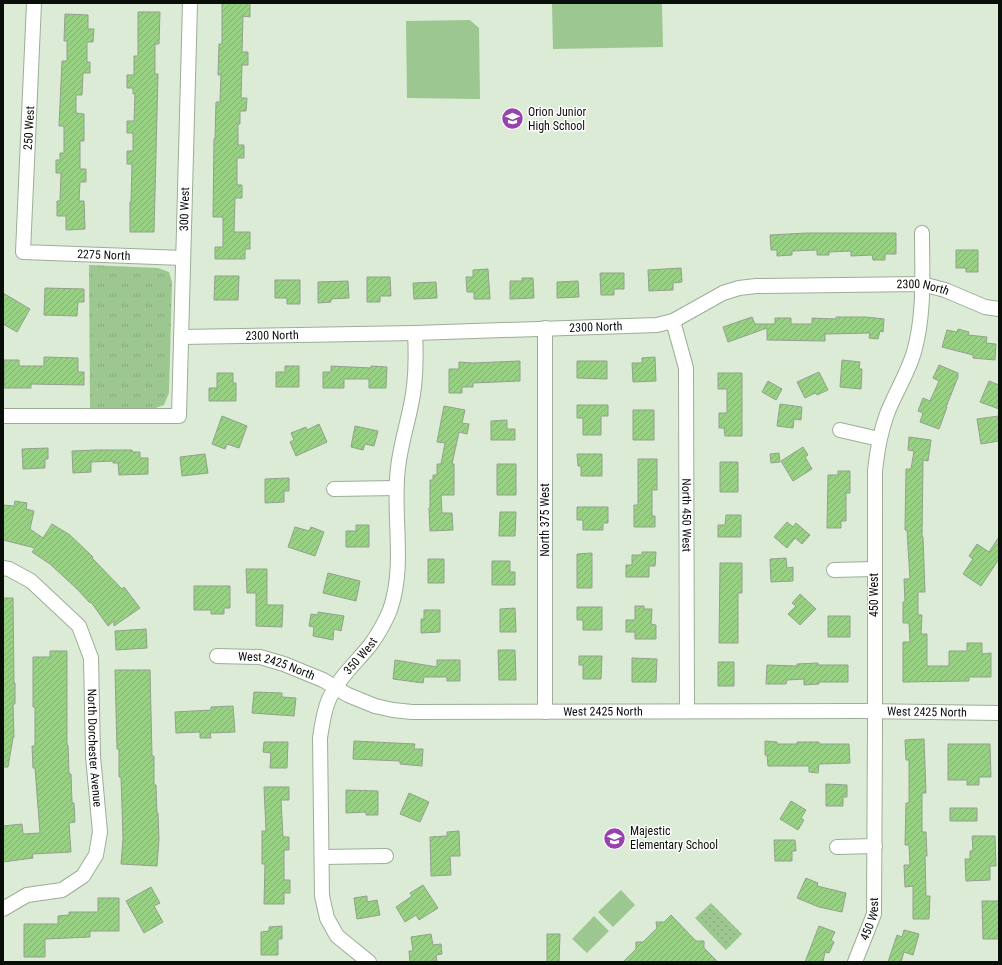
<svg xmlns="http://www.w3.org/2000/svg" width="1002" height="965" font-family="'Roboto Condensed',sans-serif">
<defs>
<pattern id="grass-tufts" width="24" height="20" patternUnits="userSpaceOnUse"><rect width="24" height="20" fill="#9dc790"/><path d="M3 7l-1-3M5 7V3M7 7l1-3M15 17l-1-3M17 17v-4M19 17l1-3" fill="none" stroke="#86aa7b"/></pattern>
<pattern id="park-dots" width="8" height="8" patternUnits="userSpaceOnUse"><rect width="8" height="8" fill="#9dc790"/><path d="M2 2h.1M6 6h.1" fill="none" stroke="#86aa7b" stroke-width="1.8" stroke-linecap="round"/></pattern>
<pattern id="building-hatch" width="6" height="6" patternUnits="userSpaceOnUse"><rect width="6" height="6" fill="#98d184"/><path d="M-1 1l2-2M0 6l6-6M5 7l2-2" fill="none" stroke="#82b270"/></pattern>
</defs>
<rect width="100%" height="100%" fill="#dbebd6"/>
<path fill="url(#grass-tufts)" d="M89 265 158 268 169 272 172 282 169 393 164 405 150 410H90Z"/>
<path fill="url(#park-dots)" d="M711 903 742 934 726 950 695 918Z"/>
<path fill="#9dc790" d="M552 3H662L663 47 553 49Z
M470 20 479 28 480 99 407 98 406 21Z
M621 890 635 905 613 927 598 912Z
M594 916 609 931 587 953 572 939Z"/>
<path fill="url(#building-hatch)" stroke="#92a18d" d="M222 3H250V17L243 16 242 52H248V65H242L241 98H247L246 111H240V124H238V145H244V158H237V185H242V198H235L234 232H250V249H245V259H215V247H223V217H213L214 139H215L216 102H220L221 75H218L219 44H222Z
M138 12H160L159 44H155V74H158L154 232H130V202H131L132 164H127V151H133V133H127V121H134L135 94H133V88H127V75H134V56H138Z
M65 14 88 15V29H94L93 42H87V62H90V73H83L82 95H76V113L84 114V141H80V169H86V182H80L79 201H84L85 229 66 230V216H57V201H60L61 173H56V160H60V153H64V126H59L62 61H67V41H64Z
M807 233H896V254H885V260H873L872 255 851 256V251L829 252V255H817V250L792 251V255L777 256V250H771L770 235Z
M956 250H978V272H966V268H956Z
M681 268 682 282 673 283V290L649 291 648 270Z
M488 269 490 299H474V292H467L466 277H473V270Z
M600 273H624V289H614V295H601Z
M215 276H239L238 300H214Z
M367 277H390L391 296H380V302H367Z
M522 278H533L534 298 510 299V281H522Z
M275 280H300V304H287V298H275Z
M348 281 349 298 331 299V302L318 303V282Z
M578 281 579 297 557 298V282Z
M436 282 437 298 414 299 413 283Z
M45 288 84 289V302H78L77 316 44 315Z
M3 293 30 309 17 332 3 324Z
M752 317 755 324H775V318H791V324H812V318L836 319V317H866L884 319 883 332 880 331 878 339 869 338 870 333 825 334V341L767 340V328L728 342 723 327Z
M958 329 969 332 968 335 987 337 986 343 996 344 995 360 973 358V355L942 347 947 330 957 332Z
M44 357 78 358V372H84V385L31 384V388H4V360H19V366H44Z
M655 357 656 381 633 382 632 363H642V358Z
M842 360 860 362 859 369H862L861 389 840 387Z
M520 361V381L473 383V387H462V393H449V369H459V362L473 363Z
M577 361H607V379L577 378Z
M939 365 958 373V377L946 407H947L939 429 920 422 923 413 918 411 923 398 930 401 939 381 933 378Z
M285 366H299V387H276V372H285Z
M331 366 371 368V366L387 367 386 388H369V379H344V388H323V372H331Z
M819 372 828 390 817 395 815 393 805 398 797 382Z
M217 373H233V383H236V401H209V388H217Z
M718 373H742V436H725L724 428H719V413H727V389H718Z
M768 381 782 389 776 400 762 392Z
M989 381 999 385V409L980 402Z
M780 404 802 407 801 420 794 419 793 428 777 426Z
M577 405H608V416H601V435H583V418H577Z
M444 406 465 410 462 423 469 424 467 434 459 432 452 464H454V495H441L442 513H452L453 530 430 531 429 508H430V480H433V475H437V464H441L445 443 437 442Z
M633 410H654V440H633Z
M222 416 247 426 239 448 227 444 225 449 212 444Z
M999 416V441L981 444 977 419Z
M507 420V429H515V440H491V421Z
M319 424 327 442 296 456 290 442 294 440 291 433 306 427 307 430Z
M355 426 378 431 374 446 365 444 363 450 351 447Z
M909 437 931 440 928 461 923 460 922 537H923L925 592H918V615H922L921 634H927V666H949V651H967V643H982V654L991 653V677H969V681L903 682V642H910L909 623H903V602H905L904 579H910L907 530H905L906 469H911L914 451 908 450Z
M803 447 808 455 805 457 812 469 793 481 781 461Z
M48 448V459H45V468L23 469 22 449Z
M96 450H132V452H140V458H148V474L119 475 118 463H113V461L91 462V472L73 473 72 451Z
M779 453 780 462 771 463 770 454Z
M205 454 208 473 182 476 180 457Z
M577 454H602V476H581V466H578Z
M638 459H657V490H652V516H655V527H634V505H638Z
M720 462H738V492H720Z
M497 464H516V495H497Z
M838 471H850V493H846V521H841V528H827L828 475H838Z
M289 478V491H284V502L265 503V479Z
M15 501 27 503 26 509 34 511 30 529 43 538 52 524 70 535 93 557 92 558 122 589 124 587 140 608 114 626V621L108 626 91 602 90 603 76 588 50 564 32 552 35 548 3 540V505L14 506Z
M577 507H608V523H603V530H583V520H577Z
M500 512H516L515 536H499Z
M726 515H741V537H718V525H725Z
M787 522 793 527 796 523 810 535 802 544 795 538 787 548 774 537Z
M356 525H369V547H346V531H356Z
M295 527 309 531 311 527 324 532 315 556 288 547Z
M999 537V559L981 586 963 574 973 559 969 556 977 544 989 552Z
M642 552H656L655 566H649V577H626V565H632V555H642Z
M592 553V588H577V554Z
M786 558 787 568 793 567V581L771 582 770 559Z
M428 559H444V583H428Z
M492 561H510V572H515V585H492Z
M720 563H742V593H738V643H719Z
M246 569H267V605H283L282 627 256 626V593H247Z
M328 573 360 581 356 601 323 593Z
M194 586H230V608H224V614H211V610H194Z
M800 594 816 609 800 625 788 614 796 606 792 603Z
M3 598H13L14 683H15V704H13L14 737 13 738 8 767H3Z
M635 606H644V609H652L651 624 656 625V639H635V632H626V620H635Z
M577 607H602V630H583V620H577Z
M515 608 516 632H500V609Z
M424 610H440V632L421 633V619H424Z
M318 612 344 616 341 631 334 629 333 640 313 636 314 627 309 626 311 614 318 615Z
M828 616H850V637H828Z
M146 629 147 648 116 650 115 631Z
M498 650H515L516 680H499Z
M50 651H67V745H68L69 774H71L72 803H74L75 822 69 823 71 852 32 854 33 858 3 862V826L22 824 23 834 40 833 35 768H33L32 746H35V707H33V657H50Z
M579 656H602L601 679H583V665H579Z
M632 658 657 659 656 682H632Z
M395 660 437 667V660H460V681H447V677H424L423 683 393 679Z
M718 662H734V686H718Z
M818 663V665H848V682H819V684L804 685V679L787 680 786 684H766L767 665 797 666V664Z
M115 670H150L152 756H154V785H156L157 813H158L159 840 157 866 121 864 123 839 121 777H119V749H117Z
M254 692 282 693V697L296 698 294 716 252 713Z
M233 706 235 732 210 733 211 738H200V732L176 733 175 712 211 710V707Z
M924 739 926 793H922V832H926L927 856H925L926 896H930L929 919H913V886L905 887 904 865H910L909 845H905L906 803H909V760H906L905 740Z
M354 741 415 744 414 749H423L422 766 400 764V761L353 759Z
M765 741 777 742V744H797V742H819V744H849L850 763 819 764 818 773 809 772V766H768L767 755H765Z
M264 742H288L287 768H270L271 753 263 752Z
M948 744H990L991 777H979V785H967V780H948Z
M826 784 847 785V797H843V806H826Z
M264 787H289V800H281L283 837H289V850H284V880H290V893H284V904H264L265 864H262V831H266Z
M346 790 378 791V815H366V812L346 813Z
M409 793 429 802 420 822 400 814Z
M791 801 806 810 801 818 804 820 798 830 780 819Z
M950 808H977V821H950Z
M459 831 460 856H450L451 875 431 876 430 837 447 836V832Z
M972 836H995L996 866H990V880L966 881 965 859H970V851H973Z
M774 840H795L796 851H792V861H775Z
M806 878 818 883 817 886 846 893 842 912 819 907 797 898Z
M423 885 438 908 419 920 416 915 405 922 396 907 412 896 410 893Z
M151 887 160 903 154 906 163 922 144 933 126 901Z
M367 896V902L377 900 380 915 357 919 354 898Z
M98 898H119V931H90V937L45 939V957H24V924H58V916L69 915V912H98Z
M982 901H999V939H983Z
M671 915 696 941H704V948L718 962H623L636 949V942H643L657 928 656 922H664Z
M282 926V939H278V955H261V932L269 931V927Z
M819 926 835 932 831 940 834 942 829 953 825 952 823 962H805Z
M904 930 919 934 913 955 904 952 901 962H888L897 935 902 937Z
M431 934 433 945 441 944 442 954 436 955 437 961 410 962 409 951H413L411 937Z
M547 934H560L559 962H547Z"/>
<g fill="none" stroke-linecap="round" stroke-linejoin="round">
<defs>
<g id="minor">
<path id="s1" d="M34 3 23 252 183 258"/>
<path id="s2" d="M673 321 686 368 687 711"/>
<path d="M545 328V712"/>
<path id="s3" d="M181 337 415 333 657 325 673 321 723 293 739 288 756 286 922 284 945 290 985 307 999 309"/>
<path id="s4" d="M3 416H179L190 3"/>
<path d="M840 430 879 439"/>
<path d="M334 489 396 488"/>
<path id="s5" d="M3 568 9 569 31 581 79 626 91 658 93 756 100 832 96 855 83 876 62 890 27 895 3 909"/>
<path d="M834 570 874 569"/>
<path id="s6" d="M217 656 260 657 284 664 323 680 348 695 375 706 393 710 412 712 861 711 999 713"/>
<path d="M837 847 875 846"/>
<path d="M322 857 386 856"/>
<path id="s7" d="M369 962 337 936 327 918 322 896 320 738C322 725 324 709 330 697 340 676 357 662 371 644 379 633 385 622 390 610 406 564 392 515 398 468 401 440 411 414 414 387 416 369 416 351 415 333"/>
<path id="s8" d="M855 962 874 914 875 727V471C877 451 880 433 887 414 895 393 908 373 914 352 925 313 922 273 922 233"/>
</g>
</defs>
<use href="#minor" stroke="#9dad98" stroke-width="16"/>
<use href="#minor" stroke="#fff" stroke-width="14"/>
</g>
<defs>
<symbol id="school-disc" viewBox="-11 -11 22 22"><circle r="9.5" fill="#9742af" stroke="#fff"/><path d="M0-5L7-2L0 1L-7-2ZM-4 1L0 2.5L4 1V4Q0 6-4 4Z" fill="#fff"/></symbol>
</defs>
<g fill-rule="evenodd">
<use href="#school-disc" x="500" y="106" width="25" height="25"/>
<use href="#school-disc" x="602" y="826" width="25" height="25"/>
</g>
<g text-anchor="middle" stroke-width="3" stroke-linejoin="round" paint-order="stroke">
<g font-size="12" fill="#090e08" stroke="#fff" text-anchor="start">
<text x="528" y="116">Orion Junior<tspan x="528" dy="14">High School</tspan></text>
<text x="630" y="835">Majestic<tspan x="630" dy="14">Elementary School</tspan></text>
</g>
<g font-size="12" fill="#090e08" stroke="#fff">
<text transform="translate(29 128) rotate(-87)" y="4">250 West</text>
<text dy="4" stroke="none"><textPath href="#s4" startOffset="383">300 West</textPath></text>
<text dy="4" stroke="none"><textPath href="#s1" startOffset="330">2275 North</textPath></text>
<text dy="4" stroke="none"><textPath href="#s3" startOffset="751">2300 North</textPath></text>
<text dy="4" stroke="none"><textPath href="#s3" startOffset="415">2300 North</textPath></text>
<text dy="4" stroke="none"><textPath href="#s3" startOffset="91">2300 North</textPath></text>
<text dy="4" stroke="none"><textPath href="#s2" startOffset="196">North 450 West</textPath></text>
<text transform="translate(545 520) rotate(-90)" y="4">North 375 West</text>
<text transform="translate(874 595) rotate(-90)" y="4">450 West</text>
<text dy="4" stroke="none"><textPath href="#s7" startOffset="336">350 West</textPath></text>
<text dy="4" stroke="none"><textPath href="#s6" startOffset="61">West 2425 North</textPath></text>
<text dy="4" stroke="none"><textPath href="#s6" startOffset="397">West 2425 North</textPath></text>
<text dy="4" stroke="none"><textPath href="#s6" startOffset="721">West 2425 North</textPath></text>
<text dy="4" stroke="none"><textPath href="#s5" startOffset="221">North Dorchester Avenue</textPath></text>
<text dy="4" stroke="none"><textPath href="#s8" startOffset="46">450 West</textPath></text>
</g>
</g>
<rect width="1002" height="965" fill="none" stroke="#090e08" stroke-width="8"/>
</svg>
